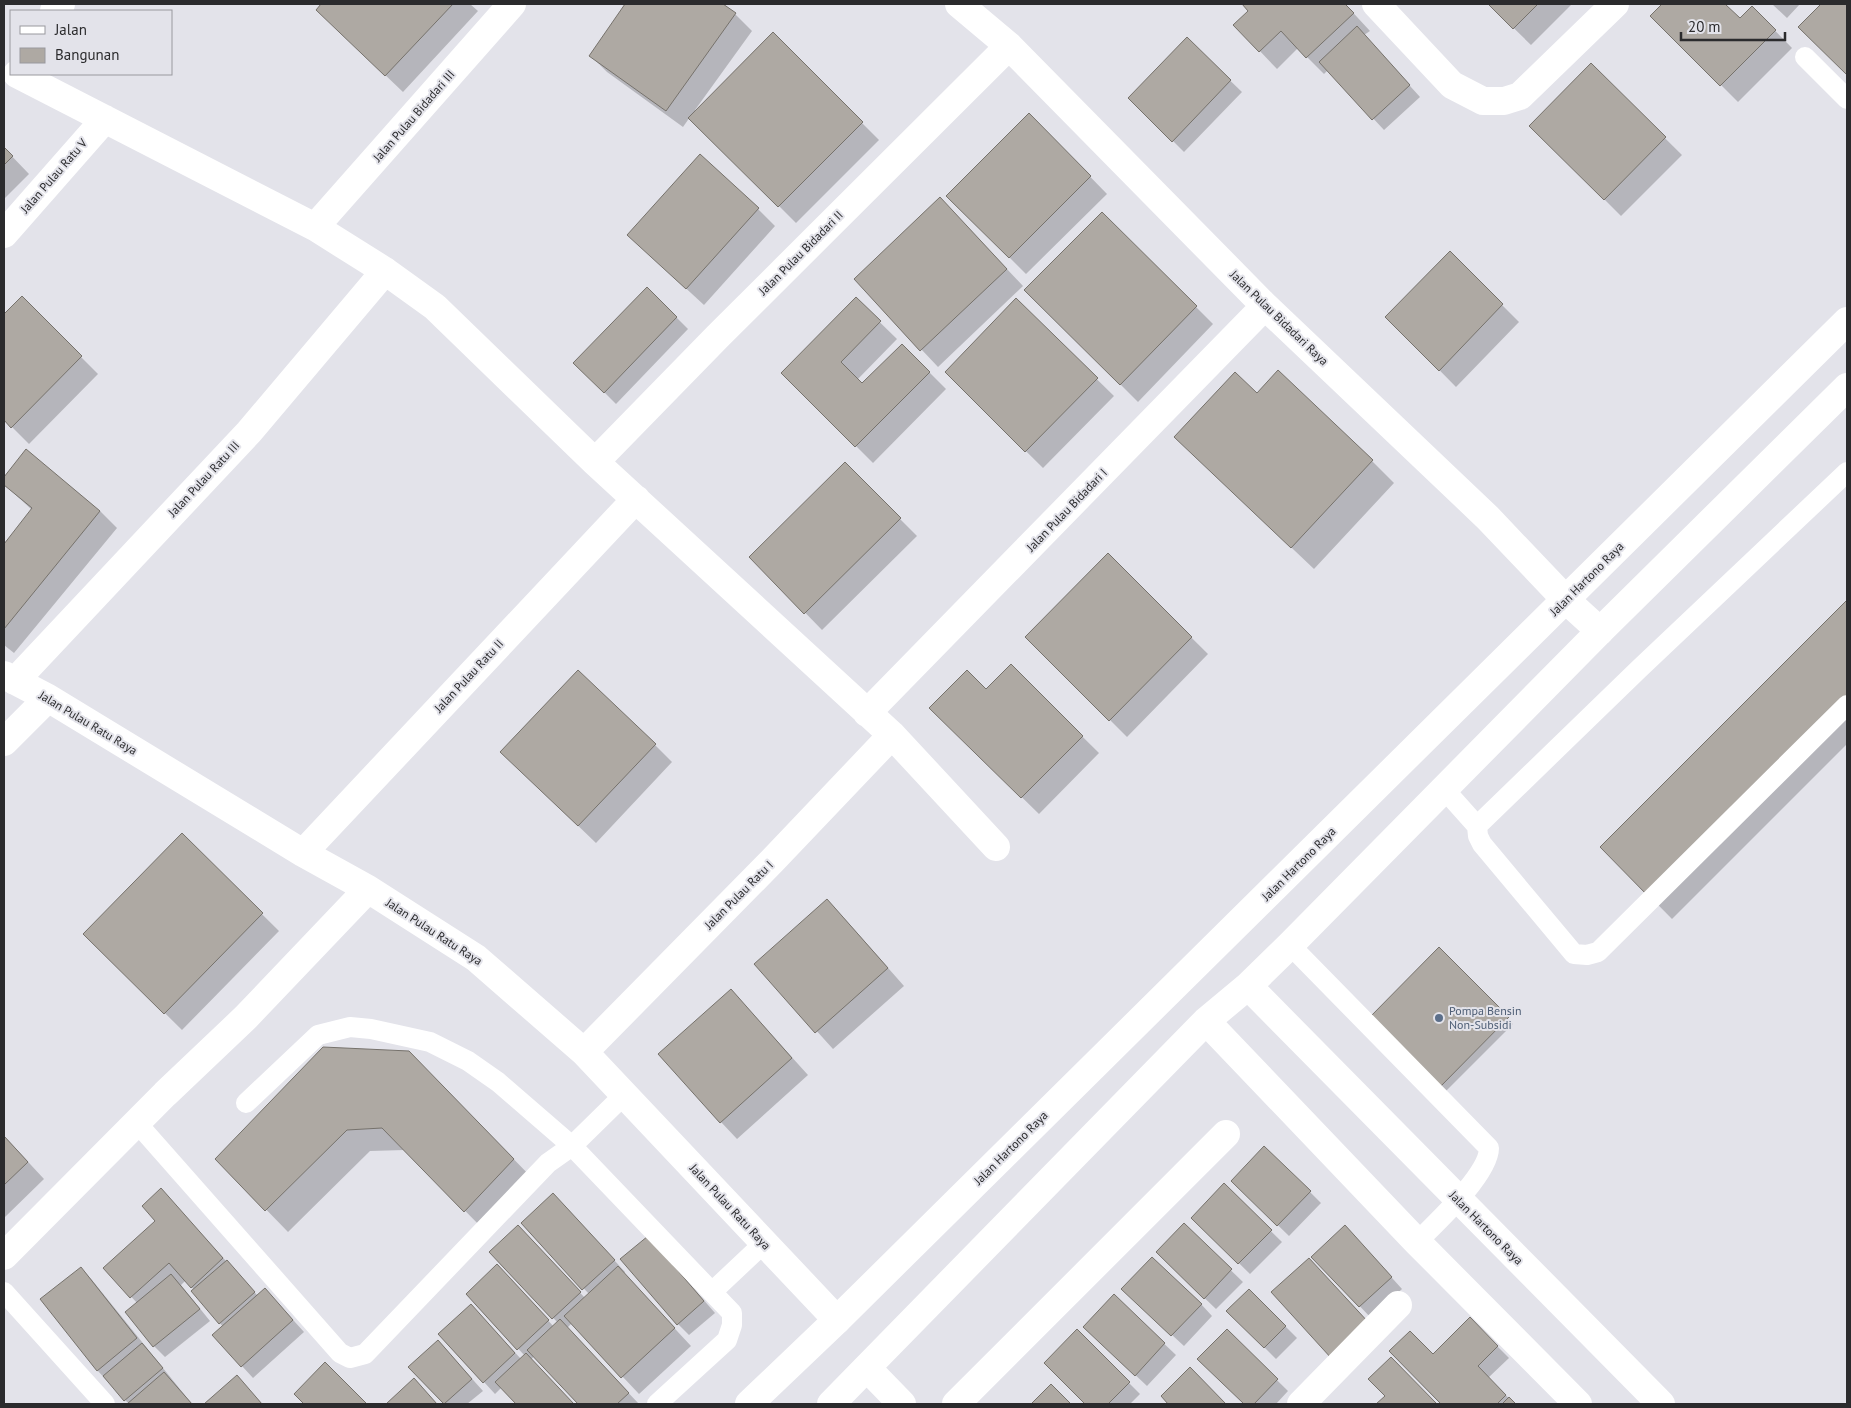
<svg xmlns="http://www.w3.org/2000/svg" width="1851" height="1408" font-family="'PT Sans',sans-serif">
<rect width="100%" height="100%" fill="#e3e3ea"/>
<path fill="#0003" d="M323 4H470L478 11 403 92 317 10Z
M627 4H721L735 14 752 31 695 110 696 111 773 34 879 140 796 223 690 117 683 127 607 72 590 55Z
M1244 4H1345L1370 31 1364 35 1420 97 1384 130 1328 70 1324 74 1298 48 1277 69 1235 25 1250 11Z
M1489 4H1572L1531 45Z
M1664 4H1724L1740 20 1752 7 1792 48 1738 102 1652 16Z
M1772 4H1800L1787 18Z
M1823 4H1843L1847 8V74L1800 27Z
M1187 39 1242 92 1184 152 1130 98Z
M1591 65 1682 155 1621 216 1531 126Z
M1029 114 1107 194 1026 274 948 196Z
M4 148 29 174 4 199Z
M758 209 775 226 704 305 628 235Z
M1102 213 1213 324 1138 402 1026 290Z
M957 216 1023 286 938 367 856 280Z
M1450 253 1519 322 1456 387 1387 317Z
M647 288 688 329 616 404 575 363Z
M22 298 98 374 29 444 4 419V316Z
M856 299 897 339 857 380 862 385 902 345 946 389 873 463 783 373Z
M1016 300 1114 396 1043 468 946 372Z
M1257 395 1372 461 1394 483 1314 569 1175 437Z
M26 451 100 511 117 528 14 653 4 645V546L32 510 4 484V479Z
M845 464 917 536 822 630 751 557Z
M1108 555 1208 654 1127 737 1027 637Z
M1847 601V744L1672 919 1601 847Z
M1011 666 1099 753 1039 814 931 708 986 691Z
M655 745 672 762 596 843 519 769Z
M182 835 279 931 182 1030 85 934Z
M844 918 904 986 833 1049 756 964Z
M1439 949 1513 1024 1445 1092 1371 1018Z
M731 990 808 1075 737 1139 721 1122Z
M431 1074 536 1182 487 1233 405 1150 370 1151 288 1232 217 1159Z
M4 1136 44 1179 4 1218Z
M1224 1185 1282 1242 1250 1274 1193 1218Z
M161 1190 258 1296 276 1301 304 1332 253 1378 242 1366 223 1327 186 1280 181 1285 210 1321 165 1357 154 1346 137 1303 105 1268 156 1221Z
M1244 1192H1310L1321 1203 1289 1236Z
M565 1206 625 1272 624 1274 691 1346 639 1394 572 1323 567 1328 639 1404H580L534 1356 531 1360 573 1404H518L502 1387 495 1394 440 1334 482 1317 521 1359 525 1356 467 1294 509 1277 554 1327 558 1323 491 1252 529 1238 585 1298 589 1294 523 1223Z
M1184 1225 1243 1282 1216 1309 1169 1264Z
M1356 1238 1402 1289 1371 1318 1313 1257Z
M659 1249 715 1313 689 1335 678 1324Z
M81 1268 92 1280 192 1404H129L97 1370Z
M1249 1290 1297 1338 1276 1359 1228 1311Z
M1114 1296 1176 1355 1147 1386 1096 1338Z
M1134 1300 1201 1304 1212 1316 1184 1346Z
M1470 1319 1509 1358 1488 1378 1515 1404H1442L1390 1351 1433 1356Z
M1077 1331 1140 1394 1130 1404H1087L1046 1363Z
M1227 1331 1288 1391 1276 1404H1245L1199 1359Z
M449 1353 483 1391 467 1404H444L410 1367Z
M1391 1358 1436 1404H1378L1386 1396Z
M325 1364 366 1404H306L296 1394Z
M1190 1369 1225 1404H1170L1162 1396Z
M237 1377 262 1404H206Z"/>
<path fill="#aea9a3" stroke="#76726c" d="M321 4H453L385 76 316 10Z
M625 4H723L736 13 666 111 589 56Z
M1242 4H1345L1354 13 1306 58 1281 31 1259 52 1233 25 1248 11Z
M1488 4H1538L1513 29Z
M1662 4H1725L1740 18 1752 6 1776 30 1720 86 1650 16Z
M1821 4H1845L1847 6V75L1798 27Z
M1357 26 1410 85 1372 120 1319 62Z
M773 32 863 122 778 207 688 118Z
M1187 37 1231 80 1172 142 1128 98Z
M1591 63 1666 137 1604 200 1529 126Z
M1029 113 1091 176 1009 258 946 196Z
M4 147 13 156 4 165Z
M700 154 759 208 686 289 627 235Z
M940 197 1007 269 920 351 854 279Z
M1102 212 1197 306 1120 385 1024 290Z
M1450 251 1503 304 1439 371 1385 317Z
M647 287 677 317 604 393 573 363Z
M22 296 82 356 11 428 4 420V314Z
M856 297 881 321 841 362 862 383 902 344 930 372 855 447 781 373Z
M1016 298 1098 378 1025 452 945 372Z
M1278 370 1373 460 1291 548 1174 437 1235 372 1257 393Z
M26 449 100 511 4 629V544L32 508 4 485V477Z
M845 462 901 518 804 614 749 557Z
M1108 553 1192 637 1109 721 1025 637Z
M1847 600V700L1649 897 1600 847Z
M1011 664 1083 736 1021 798 929 708 967 670 986 689Z
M578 670 656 744 578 826 500 752Z
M182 833 263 913 164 1014 83 934Z
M827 899 888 968 815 1033 754 964Z
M1439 947 1509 1017 1439 1088 1369 1018Z
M731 989 792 1058 720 1123 658 1054Z
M323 1047 409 1051 514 1159 464 1212 382 1128 347 1130 265 1211 215 1159Z
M4 1136 28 1162 4 1185Z
M1264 1146 1311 1191 1277 1226 1231 1181Z
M1224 1183 1272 1230 1238 1264 1191 1218Z
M161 1188 223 1258 191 1288 169 1263 130 1298 103 1268 155 1221 142 1206Z
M553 1193 615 1260 582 1290 521 1223Z
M1184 1223 1232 1269 1204 1299 1156 1252Z
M518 1225 581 1292 552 1319 489 1252Z
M1345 1225 1392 1277 1359 1307 1311 1257Z
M648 1236 704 1301 677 1325 620 1259Z
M1152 1257 1202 1304 1171 1336 1121 1289Z
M1309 1258 1370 1324 1332 1359 1271 1292Z
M227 1260 255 1292 219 1324 191 1291Z
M497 1264 549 1320 517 1350 466 1294Z
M618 1266 675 1328 621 1378 564 1316Z
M81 1267 137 1338 97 1371 40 1299Z
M171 1274 200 1309 153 1347 125 1312Z
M265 1288 293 1320 241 1367 212 1335Z
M1249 1289 1286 1326 1264 1348 1226 1311Z
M1114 1294 1165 1343 1135 1376 1083 1327Z
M471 1304 515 1353 483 1383 438 1334Z
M1470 1317 1498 1346 1478 1366 1506 1395 1497 1404H1441L1389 1351 1410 1331 1433 1354Z
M560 1319 629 1393 617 1404H578L527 1350Z
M1077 1329 1130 1382 1108 1404H1085L1044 1363Z
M1227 1329 1278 1379 1254 1404H1244L1197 1359Z
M438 1340 472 1379 444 1404 408 1367Z
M142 1343 163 1368 124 1401 103 1376Z
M526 1353 574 1404H516L495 1382Z
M1391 1357 1437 1404H1376L1385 1396 1368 1379Z
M325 1362 366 1403 364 1404H304L294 1394Z
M1190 1367 1226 1404H1168L1161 1396Z
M164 1372 192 1404H127Z
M237 1375 262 1404H204Z
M414 1378 437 1404H386Z
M1051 1384 1071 1404H1031Z
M1509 1397 1516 1404H1502Z"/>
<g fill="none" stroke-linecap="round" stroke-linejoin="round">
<path stroke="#fff" stroke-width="20" d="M1805 57 1847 99
M1847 472 1639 669 1477 826 1478 836 1482 844 1574 954 1587 955 1598 952 1847 705
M1444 789 1477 826
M1290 945 1489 1148C1489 1174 1436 1223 1417 1242
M246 1103 318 1035 350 1027 371 1029 430 1042 468 1061 498 1082 572 1146 732 1313V1325L727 1340 657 1404
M137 1123 340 1353 350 1358 365 1354 548 1163 572 1146 624 1095
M4 1292 105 1404
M712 1292 764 1243"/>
<path stroke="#fff" stroke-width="28" d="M959 4 1009 46 1265 306 1488 518 1566 600 1600 631
M1376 4 1452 85 1483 101H1504L1520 96 1615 4
M54 11 61 4
M17 74 315 227 385 271 435 307 595 462 892 735 996 847
M315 227 512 4
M4 234 105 119
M595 462 718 336 1009 46
M4 675 48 698 303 853 368 889 476 958 584 1052 837 1320
M15 681 249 432 385 271
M867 713 1265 306
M4 742 48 698
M303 853 636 499
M584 1052 773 860 892 735
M4 1256 165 1094 246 1017 368 889
M867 1368 902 1404
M956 1404 1226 1134
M1301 1404 1398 1305"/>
<path stroke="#fff" stroke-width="28" d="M1248 986 1661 1404
M1206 1021 1417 1242 1578 1404
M749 1404 837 1320 1847 321
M831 1404 1206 1021 1248 986 1290 945 1600 631 1847 387"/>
</g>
<circle fill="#5c6f8a" stroke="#e3e3ea" stroke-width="2" cx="1439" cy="1018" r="5"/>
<g text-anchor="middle" stroke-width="4" stroke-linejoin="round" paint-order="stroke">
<g font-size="12" fill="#2b2b2d" stroke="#e3e3ea">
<text transform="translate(414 116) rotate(-49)" y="4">Jalan Pulau Bidadari III</text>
<text transform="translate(54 176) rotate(-49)" y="4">Jalan Pulau Ratu V</text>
<text transform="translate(801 253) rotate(-45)" y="4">Jalan Pulau Bidadari II</text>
<text transform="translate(1279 318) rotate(44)" y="4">Jalan Pulau Bidadari Raya</text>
<text transform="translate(204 479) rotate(-47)" y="4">Jalan Pulau Ratu III</text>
<text transform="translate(1067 510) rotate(-46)" y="4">Jalan Pulau Bidadari I</text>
<text transform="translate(1587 579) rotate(-45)" y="4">Jalan Hartono Raya</text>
<text transform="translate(469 676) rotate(-47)" y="4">Jalan Pulau Ratu II</text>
<text transform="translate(88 723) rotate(31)" y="4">Jalan Pulau Ratu Raya</text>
<text transform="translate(1299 864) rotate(-45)" y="4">Jalan Hartono Raya</text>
<text transform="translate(739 895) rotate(-45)" y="4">Jalan Pulau Ratu I</text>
<text transform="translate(434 932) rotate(33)" y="4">Jalan Pulau Ratu Raya</text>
<text transform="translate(1011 1148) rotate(-45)" y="4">Jalan Hartono Raya</text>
<text transform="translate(730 1207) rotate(47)" y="4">Jalan Pulau Ratu Raya</text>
<text transform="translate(1486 1228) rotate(45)" y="4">Jalan Hartono Raya</text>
</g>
<g font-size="12" fill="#4e5e75" stroke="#e3e3ea" text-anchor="start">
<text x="1449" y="1015">Pompa Bensin<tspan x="1449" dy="14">Non-Subsidi</tspan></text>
</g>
</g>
<rect width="1851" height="1408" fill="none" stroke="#2b2b2d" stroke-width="10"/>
<rect x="10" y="10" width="162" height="65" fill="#e3e3ea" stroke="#99999e"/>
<rect x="20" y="26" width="25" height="8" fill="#ffffff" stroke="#99999e"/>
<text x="55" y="35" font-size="15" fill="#2b2b2d">Jalan</text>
<rect x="20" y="48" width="25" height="15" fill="#aea9a3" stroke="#99999e"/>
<text x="55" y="60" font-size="15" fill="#2b2b2d">Bangunan</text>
<path d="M1681 32v8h104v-8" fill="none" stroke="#2b2b2d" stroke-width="2.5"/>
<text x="1688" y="32" font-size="15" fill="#2b2b2d" stroke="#e3e3ea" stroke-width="4" paint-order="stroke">20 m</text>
</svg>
